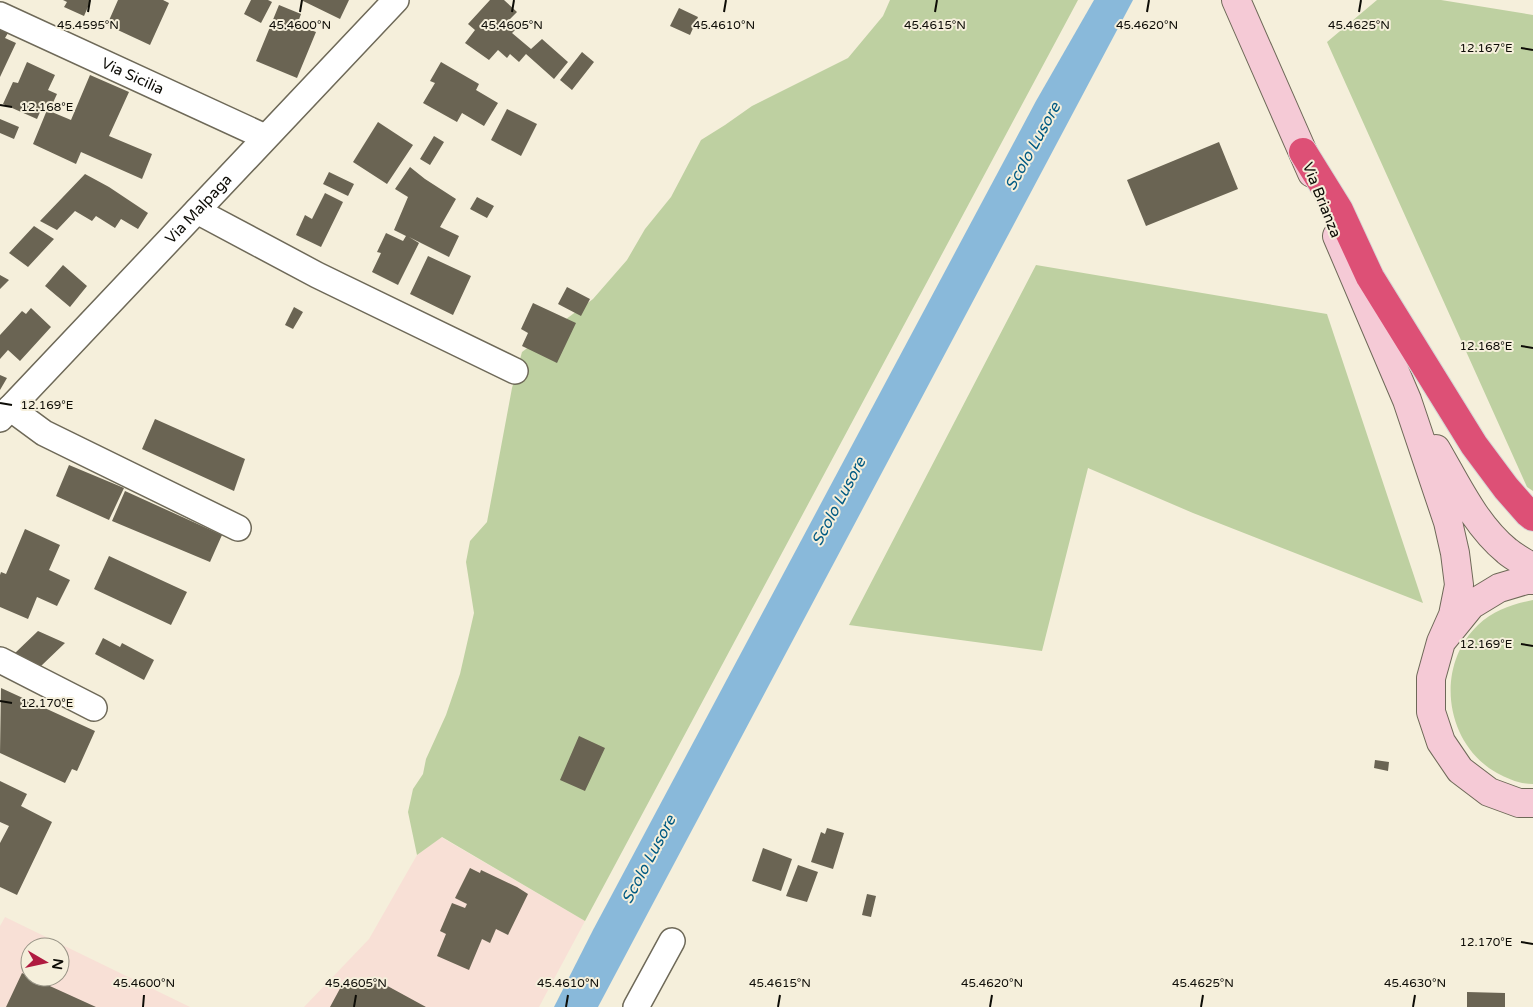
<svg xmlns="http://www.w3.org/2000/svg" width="1533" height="1007" font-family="'Varela Round',sans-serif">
<rect width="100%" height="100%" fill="#f5efdb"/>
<path fill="#f8e0d6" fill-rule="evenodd" d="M441 837 585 921 539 1007H304L369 939 417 855Z
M5 917 190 1007H0V926ZM30 947H60V977H30Z"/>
<path fill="#bed0a1" d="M890 0H1078L585 921 442 837 417 855 408 812 413 789 423 774 426 759 446 715 460 674 474 613 466 562 470 541 487 522 512 388 522 352 593 299 627 260 645 229 671 197 701 140 725 125 752 106 848 58 883 16Z
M1377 0H1441L1533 15V491L1527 487 1327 42Z
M1036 265 1327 314 1423 603 1193 513 1088 468 1042 651 849 625Z
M1533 600V784C1520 784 1508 779 1497 773 1445 744 1434 667 1478 625 1494 610 1513 604 1533 600Z"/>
<path fill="#89b9da" d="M1094 0H1133L598 1007H554L593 930 1036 101Z"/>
<path fill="#6a6453" d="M63 0H91L84 16 64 7 67 2Z
M118 0H163L169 3 150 45 107 25Z
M251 0H268L272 2 261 23 244 14Z
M301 0H349L340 19Z
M490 0H504L517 12 508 21 517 28 512 33 531 49 542 39 568 62 554 79 526 54 519 62 510 54 507 58 498 50 489 60 465 43 475 30 468 24Z
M279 5 301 14 297 25 316 32 297 78 256 61Z
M679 8 698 17 690 35 670 26Z
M0 29 8 33 5 38 16 43 0 77Z
M582 52 594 62 572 90 560 80Z
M27 62 55 75 48 90 57 94 51 107 44 103 37 119 3 104 13 82 18 83Z
M441 62 479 84 476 90 498 103 484 126 462 113 457 122 423 103 435 83 430 81Z
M90 75 129 92 109 136 152 154 142 179 81 152 76 164 33 144 47 110 71 120Z
M507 109 537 124 521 156 491 140Z
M0 119 19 127 14 139 0 133Z
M378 122 413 145 387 184 353 162Z
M434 136 444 142 430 165 420 159Z
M1219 142 1238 189 1146 226 1127 180Z
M410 167 425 179 456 199 440 227 459 236 449 257 409 237 419 243 398 285 372 272 381 253 377 252 386 233 403 241 406 236 394 230 408 197 395 189Z
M329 172 354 184 348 196 323 184Z
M85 174 109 187 148 213 138 229 121 219 115 228 96 216 92 221 75 211 57 230 40 221Z
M325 193 343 202 321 247 296 235 305 215 312 219Z
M477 197 494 206 487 218 470 209Z
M34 226 54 239 28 267 9 253Z
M428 256 471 276 453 315 410 294Z
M63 265 87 286 70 307 45 286Z
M0 275 9 280 0 289Z
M567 287 590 299 581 316 558 304Z
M533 303 576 323 557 363 522 346 528 333 521 329Z
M294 307 303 312 293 329 285 325Z
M31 308 51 327 20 361 8 350 0 359V335L22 311 26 314Z
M0 375 7 378 0 390Z
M155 419 245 459 234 491 142 449Z
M69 465 124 488 109 520 56 496Z
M125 491 222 535 210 562 112 521Z
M25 529 60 545 49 570 70 580 57 606 37 597 28 619 0 607V575L1 572 6 574Z
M109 556 187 592 171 625 94 589Z
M38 631 65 643 41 666 14 654Z
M103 638 120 647 122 643 154 660 144 680 95 654Z
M1 688 95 731 77 771 72 769 65 783 0 753Z
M579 736 605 748 585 791 560 780Z
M1375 760 1389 762 1388 771 1374 768Z
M0 781 27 794 21 806 52 822 17 895 0 887V843L9 826 0 822Z
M827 828 844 833 833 869 811 862 821 832 825 834Z
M763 848 792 859 781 891 752 881Z
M798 865 818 872 807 902 786 896Z
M470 868 480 873 481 870 517 887 528 894 508 935 496 929 490 943 482 939 469 970 437 956 446 934 440 931 452 903 465 908 467 904 455 898Z
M867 894 876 896 871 917 862 915Z
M22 973 30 977 96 1007H6Z
M371 977 426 1007H330L343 983 366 985Z
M1467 992 1505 993V1007H1467Z"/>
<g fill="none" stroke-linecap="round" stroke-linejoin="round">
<defs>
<g id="minor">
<path id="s1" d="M0 15 265 137"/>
<path d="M197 211 317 275 515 371"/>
<path d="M10 408 44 433 238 528"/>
<path id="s2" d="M0 419 396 0"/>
<path d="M0 660 94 708"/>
<path d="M636 1007 672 941"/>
</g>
<path id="secondary" d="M1236 0 1312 173
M1337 236 1407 400 1448 522 1455 553 1459 585 1453 615 1441 642
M1436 449C1456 483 1475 525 1507 551 1514 557 1524 562 1533 568
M1533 580H1526L1499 588 1471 605 1441 642 1431 678V712L1441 742 1460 770 1489 792 1519 803H1533"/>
<path id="motorway" d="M1303 152 1339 210 1370 277 1474 445 1506 488 1528 513 1533 517"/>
</defs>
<use href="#minor" stroke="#6e6958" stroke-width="28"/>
<use href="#secondary" stroke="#6e6958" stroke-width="30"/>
<use href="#motorway" stroke="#d8d8d7" stroke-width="30"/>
<use href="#minor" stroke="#fff" stroke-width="25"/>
<use href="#secondary" stroke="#f5cad6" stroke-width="28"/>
<use href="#motorway" stroke="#dd5076" stroke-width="28"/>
</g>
<path fill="none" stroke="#0d0c06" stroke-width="2" d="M88 12 90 0M300 12 302 0M512 12 514 0M724 12 726 0M935 12 937 0M1147 12 1149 0M1359 12 1361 0M1521 48 1533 50M0 105 12 107M1521 346 1533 348M0 403 12 405M1521 644 1533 646M0 701 12 703M1521 942 1533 944M143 1007 144 995M354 1007 356 995M566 1007 568 995M778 1007 780 995M990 1007 992 995M1201 1007 1203 995M1413 1007 1415 995"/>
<g text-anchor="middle" stroke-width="4" stroke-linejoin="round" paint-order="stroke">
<g font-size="15" fill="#0d0c06" stroke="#f5efdb">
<text dy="5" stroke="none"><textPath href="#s1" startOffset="146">Via Sicilia</textPath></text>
<text transform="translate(1322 200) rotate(68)" y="5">Via Brianza</text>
<text dy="5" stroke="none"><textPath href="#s2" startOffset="289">Via Malpaga</textPath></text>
</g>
<g font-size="16" font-style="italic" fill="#005a83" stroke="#f5efdb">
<text transform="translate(1032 146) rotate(-61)" y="6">Scolo Lusore</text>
<text transform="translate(838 501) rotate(-62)" y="6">Scolo Lusore</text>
<text transform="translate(648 859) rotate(-62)" y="6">Scolo Lusore</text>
</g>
</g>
<g font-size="12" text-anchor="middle" fill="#0d0c06" stroke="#f5efdb" stroke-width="4" stroke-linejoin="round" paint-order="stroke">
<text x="88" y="29">45.4595°N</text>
<text x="300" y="29">45.4600°N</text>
<text x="512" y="29">45.4605°N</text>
<text x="724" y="29">45.4610°N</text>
<text x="935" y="29">45.4615°N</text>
<text x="1147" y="29">45.4620°N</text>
<text x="1359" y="29">45.4625°N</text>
<text x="1486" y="52">12.167°E</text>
<text x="47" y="111">12.168°E</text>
<text x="1486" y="350">12.168°E</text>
<text x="47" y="409">12.169°E</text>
<text x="1486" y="648">12.169°E</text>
<text x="47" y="707">12.170°E</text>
<text x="1486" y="946">12.170°E</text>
<text x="144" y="987">45.4600°N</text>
<text x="356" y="987">45.4605°N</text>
<text x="568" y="987">45.4610°N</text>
<text x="780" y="987">45.4615°N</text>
<text x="992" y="987">45.4620°N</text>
<text x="1203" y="987">45.4625°N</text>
<text x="1415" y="987">45.4630°N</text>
</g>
<g transform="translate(45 962) rotate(99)"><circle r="24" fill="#f5efdb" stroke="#989486"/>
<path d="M0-4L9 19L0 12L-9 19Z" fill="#af1b40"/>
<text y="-8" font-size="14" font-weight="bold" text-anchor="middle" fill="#0d0c06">N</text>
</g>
</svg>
